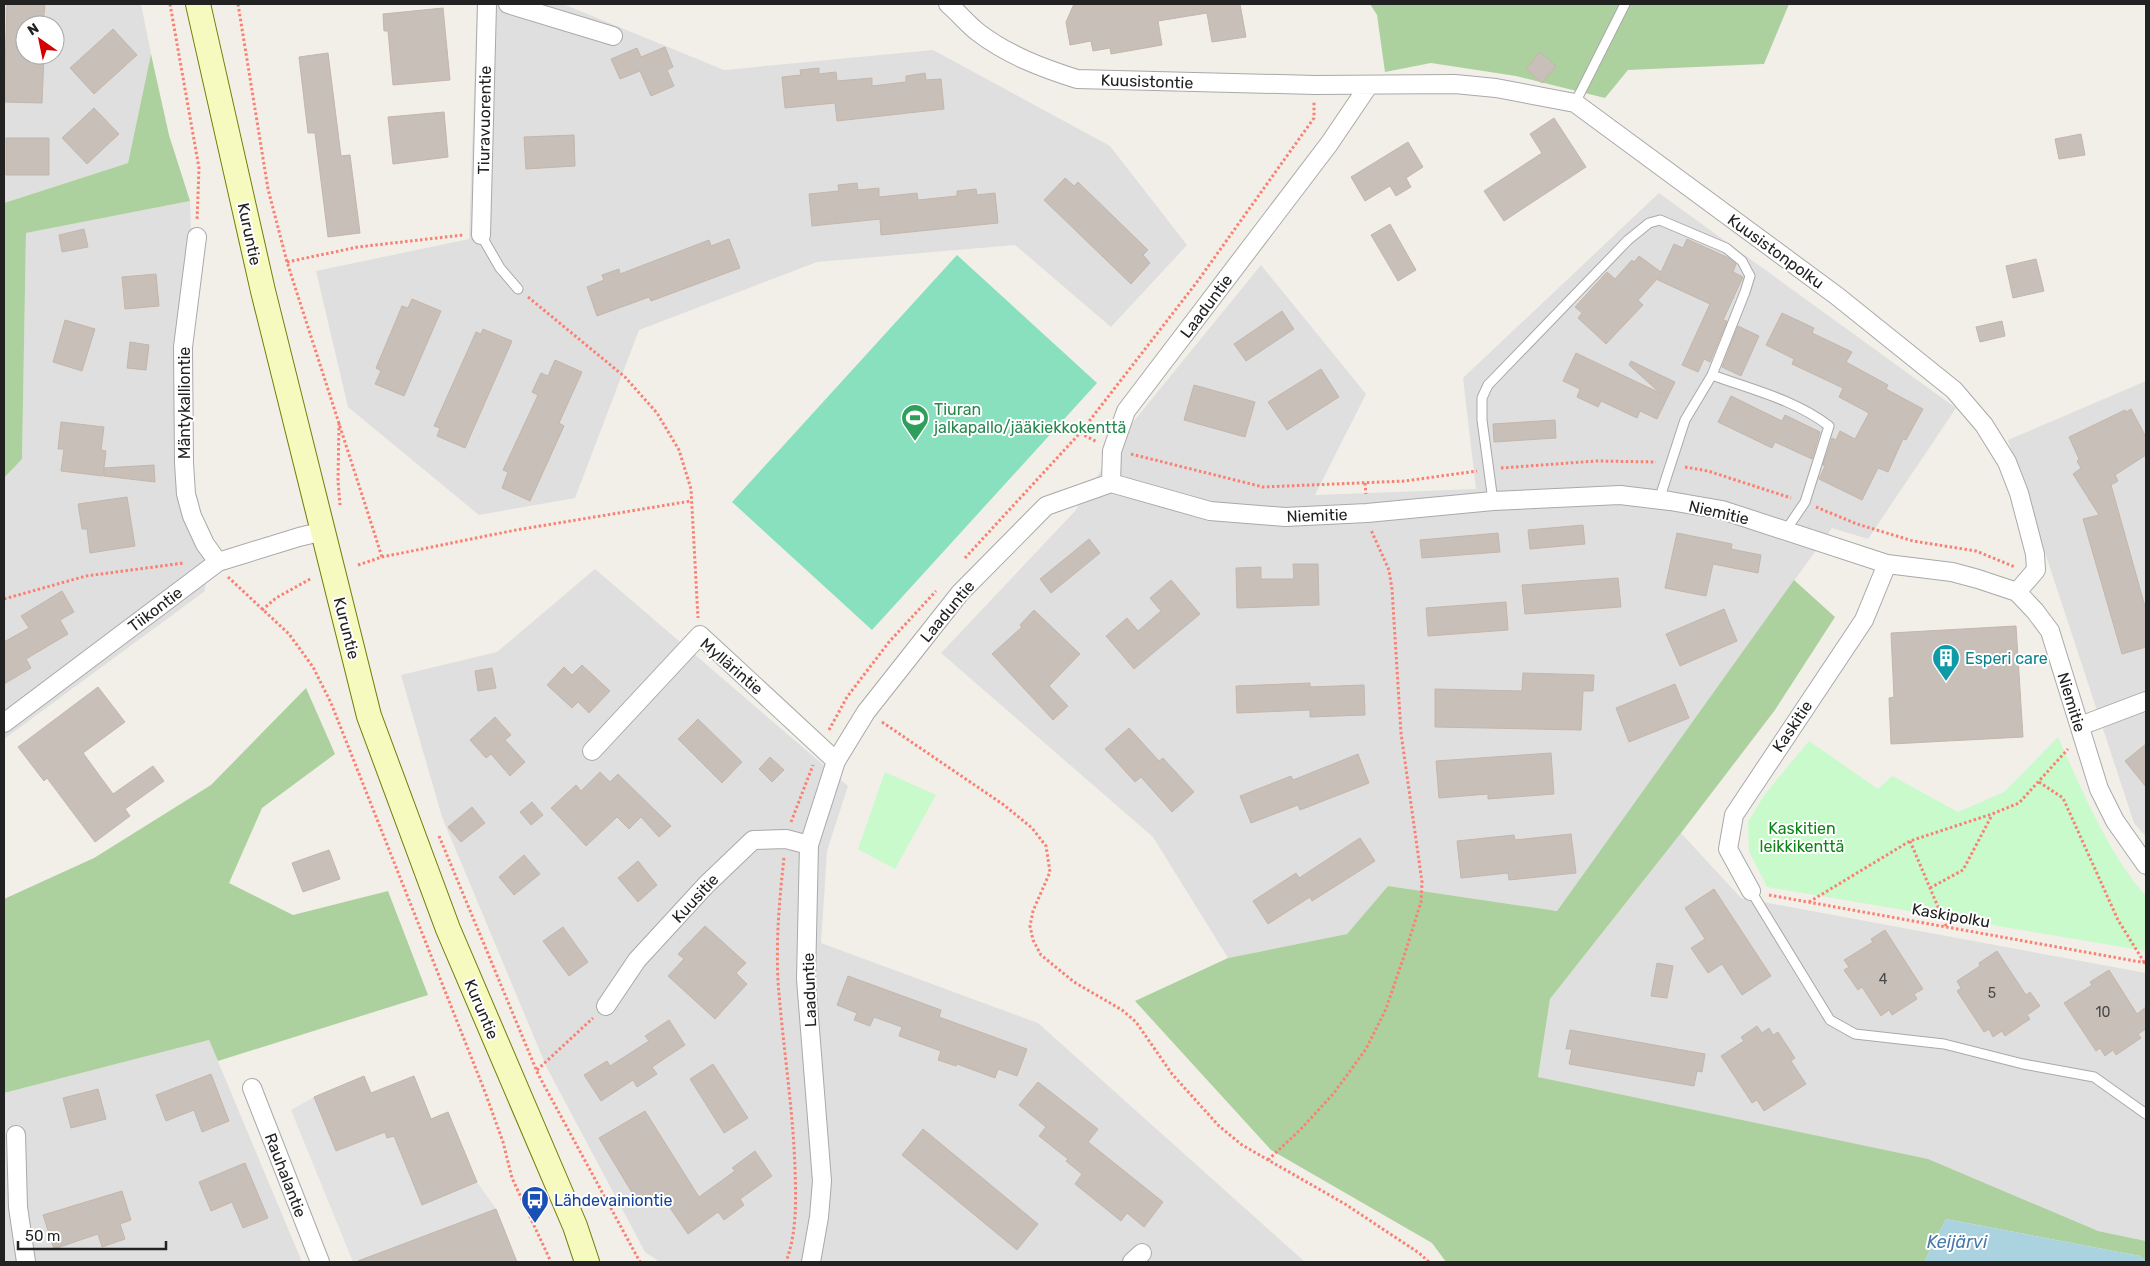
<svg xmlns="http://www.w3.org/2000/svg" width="2150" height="1266" font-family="Rubik,sans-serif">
<rect width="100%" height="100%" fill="#f2efe9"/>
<path fill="#e0dfdf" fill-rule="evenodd" d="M4 4H141L151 54 128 163 4 203ZM25 25H55V55H25Z
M477 4H563L724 70 933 50 1110 146 1187 245 1111 327 1015 245 817 262 639 330 575 498 479 515 348 407 316 271 469 239Z
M1659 193 1956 408 1868 539 1832 528 1557 911 1388 886 1347 934 1228 958 1153 837 941 653 1075 511 1129 427 1261 265 1366 394 1315 495 1476 489 1463 378Z
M190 201 191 238 178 463 208 561 205 591 4 739V478L22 459 26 233Z
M2146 381V837L2134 823 2008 440Z
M595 569 848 786 827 851 821 943 1038 1023 1305 1262H660L645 1252 547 1068 442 817 401 675 497 652Z
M1681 833 1741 898 2146 973V1241L2098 1231 1538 1077 1550 999Z
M209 1040 302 1262H4V1093Z"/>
<path fill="#add19e" d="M1370 4H1789L1764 64 1628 70 1605 98 1516 76 1431 63 1385 72 1377 15Z
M151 54 169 135 190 201 26 233 22 459 4 478V203L128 163Z
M1794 580 1835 617 1775 710 1681 833 1550 999 1538 1077 1928 1159 2098 1231 2146 1241V1262L2140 1256 1946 1219 1924 1262H1446L1432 1243 1271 1150 1135 1001 1228 958 1347 934 1388 886 1557 911Z
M306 688 335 754 262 808 229 883 293 915 388 891 428 995 218 1061 209 1040 4 1093V899L94 858 211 785Z"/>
<path fill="#c8facc" d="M2058 737C2081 788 2109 855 2146 896V951L1767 887 1749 851 1748 822 1765 794 1809 741 1878 789 1892 776 1958 812 2004 792Z
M885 772 936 795 895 869 858 849Z"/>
<path fill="#88e0be" d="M957 255 1097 383 872 630 732 502Z"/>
<path fill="#e2e2e2" d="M314 1097 336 1151 385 1132 387 1138 394 1136 422 1205 477 1182 496 1209 381 1252 384 1262H353L291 1110Z"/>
<path fill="#aad3df" d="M1946 1219 2140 1256 2146 1262H1924Z"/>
<path fill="#c7bfb8" stroke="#c4b6ab" d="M7 4H45L43 25H25V55L44 56 42 103 4 102Z
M1074 4H1240L1246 37 1212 42 1207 13 1158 21 1162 45 1111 54 1110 48 1093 51 1091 41 1070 45 1066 22Z
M443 8 450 80 393 85 388 31H384L383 14Z
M113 29 137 55 94 94 70 68Z
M665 47 673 67 667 70 674 86 651 96 640 71 620 79 611 59 637 48 641 57Z
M1540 52 1556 66 1542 83 1526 69Z
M328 53 341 156 350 155 360 233 328 237 315 133H308L299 57Z
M819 68V74L836 72 837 81 872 78V86L906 82V76L925 73 926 80 941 79 944 109 837 121 835 103 785 108 782 77 801 75 800 70Z
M94 108 119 134 87 164 62 138Z
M444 112 448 157 393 164 388 117Z
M1554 118 1586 167 1504 221 1484 191 1542 153 1530 134Z
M2081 134 2085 155 2059 159 2055 139Z
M574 135 575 166 526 169 524 137Z
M6 138H49V175H6Z
M1408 142 1423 167 1406 178 1411 187 1396 196 1390 186 1365 201 1351 177Z
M1065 178 1074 186 1078 182 1148 250 1143 255 1150 263 1131 284 1044 200Z
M857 183 858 190 879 188V197L917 193 918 200 957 196V191L976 189 977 195 995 193 998 223 881 235 880 219 812 226 809 194 839 191 838 185Z
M1390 224 1416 270 1398 281 1371 235Z
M84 229 88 247 62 252 59 235Z
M729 239 740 268 651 301 649 297 597 316 587 287 604 280 602 275 619 269 620 274 709 240 711 246Z
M1687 239 1729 258 1736 264 1733 272 1743 277 1723 320 1727 321 1710 362 1704 359 1698 372 1682 365 1710 304 1658 280 1659 277 1638 300 1643 305 1606 344 1578 318 1582 313 1575 307 1607 272 1615 279 1632 260 1634 262 1639 256 1661 272 1674 244 1683 248Z
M2036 259 2044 291 2013 298 2006 266Z
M156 274 159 306 125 309 122 277Z
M412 299 441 311 404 396 375 384 381 371 376 368 402 306 408 308Z
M1282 311 1294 329 1246 361 1234 344Z
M1782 313 1814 328 1812 333 1852 352 1846 362 1888 385 1886 389 1923 409 1906 440 1903 439 1888 472 1878 468 1862 500 1819 479 1825 466 1823 465 1832 438 1836 440 1840 431 1855 439 1869 413 1839 397 1843 388 1792 364 1794 359 1766 345Z
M65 320 95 329 82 371 53 362Z
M2002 321 2005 336 1980 342 1976 327Z
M1738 326 1759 336 1741 376 1722 367Z
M483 329 512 341 465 448 437 436 440 428 434 426 476 332 481 334Z
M130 342 149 345 146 370 127 368Z
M1576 353 1660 393 1629 365 1631 361 1675 382 1657 419 1640 411 1637 418 1601 401 1598 407 1577 397 1580 389 1563 381Z
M555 360 582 372 559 423 564 426 530 501 502 488 508 472 503 470 538 395 532 392 541 373 548 376Z
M1321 369 1339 397 1287 430 1268 402Z
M1194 385 1255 402 1245 437 1184 420Z
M1731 396 1782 421 1785 415 1820 432 1812 459 1775 442 1772 448 1718 422Z
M2131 409 2146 437V455L2115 475 2118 481 2111 485 2146 610V647L2122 654 2083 519 2099 515 2073 474 2081 468 2077 461 2079 459 2069 437 2125 410 2126 412Z
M1555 420 1556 438 1494 442 1493 424Z
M61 422 104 427 101 450 106 451 103 476 61 471 64 449H58Z
M154 465 155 482 104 476V468Z
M127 497 135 546 90 553 87 529H82L78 504Z
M1583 525 1585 544 1530 549 1528 530Z
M1498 533 1500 552 1422 558 1420 540Z
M1677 533 1732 544 1731 549 1761 555 1758 573 1713 564 1706 596 1665 588Z
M1089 539 1100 553 1051 593 1040 579Z
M1293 564H1318L1319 605 1237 608 1236 568 1261 567V579H1294Z
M1618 578 1621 607 1525 614 1522 585Z
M1171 580 1200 614 1134 669 1106 636 1127 618 1138 631 1161 611 1150 598Z
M62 591 74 612 60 620 68 634 26 659 31 668 4 684V642L29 628 21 616Z
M1506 602 1508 630 1428 636 1426 608Z
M1724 609 1737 641 1680 666 1666 634Z
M1034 610 1080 654 1049 686 1068 706 1053 720 992 654 1022 627 1020 625Z
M2016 626 2023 737 1891 744 1889 698 1894 697 1891 633Z
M582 665 610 691 589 713 578 702 572 708 547 685 564 667 572 675Z
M492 668 496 688 478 691 475 671Z
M1523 673 1594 675 1593 691H1583L1581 730 1435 727V689L1522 691Z
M1310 683V687L1364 685 1365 715 1310 717V710L1237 713 1236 686Z
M1675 684 1689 718 1629 742 1616 708Z
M98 687 125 722 83 753 113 794 153 766 164 781 125 809 130 816 95 842 47 778 44 781 18 747Z
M495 717 511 735 505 740 525 762 510 776 491 754 486 758 470 740Z
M698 719 742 762 722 783 678 739Z
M1129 728 1159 761 1163 758 1194 792 1172 812 1141 777 1135 782 1105 749Z
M2146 744V787L2125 761Z
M1551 753 1554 794 1488 799V794L1439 798 1436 761Z
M1358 754 1369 783 1300 810 1298 805 1251 823 1240 796 1291 776 1293 780Z
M770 757 784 770 772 782 759 769Z
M600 772 610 782 618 774 671 826 659 837 641 817 629 829 617 817 586 846 551 808 576 785 581 791Z
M532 802 543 815 531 825 520 812Z
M472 807 485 823 461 842 448 827Z
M1571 834 1576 873 1509 880 1508 873 1461 878 1457 841 1514 835 1515 840Z
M1360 838 1375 861 1312 901 1310 897 1268 924 1253 901 1296 873 1299 878Z
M329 850 340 879 303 892 292 863Z
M524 855 540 874 514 895 499 877Z
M638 861 657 885 638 902 618 878Z
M1714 889 1771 976 1742 995 1722 964 1708 973 1691 948 1705 939 1685 908Z
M705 926 746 963 736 973 747 984 715 1019 668 976 684 959 678 954Z
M563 927 588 962 569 976 543 941Z
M1885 930 1923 989 1914 994 1917 999 1892 1015 1889 1010 1881 1016 1862 987 1858 990 1844 970 1849 967 1844 960 1873 942 1871 939Z
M1997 951 2026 995 2030 992 2040 1006 2027 1015 2030 1019 2005 1036 2002 1031 1993 1037 1989 1029 1984 1032 1957 991 1961 988 1957 981 1980 966 1979 963Z
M1657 963 1673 966 1667 998 1651 996Z
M2109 970 2137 1014 2146 1007V1029L2138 1034 2141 1038 2116 1055 2113 1050 2105 1056 2100 1048 2096 1051 2064 1003 2092 985 2090 982Z
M848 976 941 1010 939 1017 1027 1049 1017 1076 998 1069 995 1078 957 1064 956 1066 938 1060 941 1051 899 1036 902 1027 874 1017 870 1026 854 1020 857 1013 837 1005Z
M669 1020 685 1045 652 1067 657 1074 637 1087 633 1080 601 1101 584 1075 607 1061 610 1066 649 1041 645 1036Z
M1757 1026 1762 1033 1769 1028 1773 1035 1778 1032 1795 1058 1791 1061 1806 1084 1764 1111 1757 1100 1752 1103 1721 1056 1744 1041 1741 1037Z
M1570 1030 1705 1054 1702 1072 1697 1071 1694 1086 1569 1064 1572 1049H1566Z
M713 1064 748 1118 724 1133 690 1079Z
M211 1074 229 1121 202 1132 194 1110 166 1121 156 1095Z
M364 1076 371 1093 414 1076 431 1119 448 1112 477 1182 422 1205 394 1136 387 1138 385 1132 336 1151 314 1097Z
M1038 1082 1098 1129 1088 1142 1163 1202 1144 1227 1127 1213 1121 1221 1075 1184 1082 1174 1066 1161 1068 1159 1039 1136 1046 1127 1019 1105Z
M98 1089 106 1119 71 1128 63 1098Z
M645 1111 699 1197 735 1171 732 1168 755 1151 772 1176 740 1199 744 1205 724 1220 718 1212 688 1234 659 1192 639 1204 599 1138Z
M923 1129 1038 1224 1017 1250 902 1155Z
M245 1163 268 1218 243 1228 232 1202 211 1211 199 1182Z
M122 1191 131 1220 120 1224 125 1239 102 1247 98 1234 54 1249 43 1215Z
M496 1209 517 1262H358V1261Z"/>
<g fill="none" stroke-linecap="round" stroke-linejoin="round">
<defs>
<path id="service" d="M1575 103 1625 4
M481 235 500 268 518 289
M1712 375C1750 389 1796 400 1829 426L1805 502 1786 530
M1493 501 1482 420V398L1488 385 1628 240 1649 223 1660 220 1726 248 1742 261 1750 276 1745 292 1712 375 1685 420 1659 500
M1751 891 1830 1020 1855 1034 1944 1044 2023 1064 2094 1077 2146 1114"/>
<path id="minor" d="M508 4 613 36
M948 4C959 13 968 25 979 33 1008 55 1042 68 1077 79L1315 85 1455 84 1496 88 1575 103 1837 296 1954 390 1984 425 2007 462 2019 493 2035 554 2036 570 2017 592
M481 235 487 4
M197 237 183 347 184 463 186 494 192 516 205 544 218 562
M1111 483 1210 511 1285 517 1367 513 1493 501 1620 495 1670 501 1722 510 1887 564 1952 572 1978 579 2017 592 2035 611 2050 631 2099 789 2115 821 2146 865
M4 723 218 562 299 537 324 531
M2080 726 2146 701
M592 751 700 635 836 761
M1751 891 1728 849 1734 815 1864 620 1887 564
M606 1006 637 960 706 885 753 840 786 839 809 845
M252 1088 320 1262
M16 1135 18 1207 26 1262
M811 1262 819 1217 822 1181 806 979 809 845 836 761 866 712 960 593 1046 506 1111 483 1112 451 1126 411 1329 144 1369 85
M1132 1262 1142 1253"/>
<path id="secondary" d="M198 4 263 291 369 716 448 929 575 1226 587 1262"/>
</defs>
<use href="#service" stroke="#a9a9a9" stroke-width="11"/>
<use href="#minor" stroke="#a9a9a9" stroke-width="20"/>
<use href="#secondary" stroke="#707d05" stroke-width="26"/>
<path stroke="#fa8072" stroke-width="3" stroke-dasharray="2.5 2.5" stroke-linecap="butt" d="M170 4 199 168 197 221
M238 4 268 189 287 262 382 557
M287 262 358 247 463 235
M528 297 625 377 657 413 679 450 691 489 698 618
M339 423 338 481 340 505
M1080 433 1097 442
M1131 454 1263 487 1405 481 1477 471
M1685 467 1708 471 1791 498
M1501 468 1596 461 1656 462
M1365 483 1366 494
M1816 507 1857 524 1913 541 1976 551 2015 567
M965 558 1080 433 1197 282 1314 118V102
M358 565 382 557 516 530 691 501
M228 577 289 634 313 667 331 703 485 1092 503 1142 512 1178 551 1262
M4 599 86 576 184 563
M262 610 276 598 312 578
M882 722 1004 805 1032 828 1046 846 1050 872 1033 911 1030 926 1033 940 1041 955 1074 982 1122 1010 1136 1022 1172 1074 1219 1126 1242 1145 1345 1204 1419 1253 1429 1262
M829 730 847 697 889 642 936 591
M2039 782 2063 798 2118 920 2144 962
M791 822 813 765
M439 836 538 1074 640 1262
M1910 841 1947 928
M784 858C779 902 775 950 779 994 784 1053 793 1110 795 1168 796 1200 797 1232 786 1262
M1930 888 1963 870 1992 815
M1769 895 2146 963
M1809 902 1910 841 1992 814 2019 803 2068 749
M537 1070 593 1018
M1268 1160 1301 1129 1334 1093 1366 1049 1386 1009 1404 956 1421 902 1422 882 1401 733 1392 589 1389 570 1371 530"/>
<use href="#service" stroke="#fff" stroke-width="9"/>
<use href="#minor" stroke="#fff" stroke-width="18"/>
<use href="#secondary" stroke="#f7fabf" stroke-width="24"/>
</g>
<defs>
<symbol id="stadium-pin" viewBox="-11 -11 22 30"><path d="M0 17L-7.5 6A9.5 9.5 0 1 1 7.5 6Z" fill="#2e9e5b" stroke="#fff"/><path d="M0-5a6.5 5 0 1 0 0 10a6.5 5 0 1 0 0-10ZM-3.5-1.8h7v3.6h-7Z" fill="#fff"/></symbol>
<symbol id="building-pin" viewBox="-11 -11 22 30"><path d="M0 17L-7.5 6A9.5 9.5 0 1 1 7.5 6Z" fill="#0f9aa8" stroke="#fff"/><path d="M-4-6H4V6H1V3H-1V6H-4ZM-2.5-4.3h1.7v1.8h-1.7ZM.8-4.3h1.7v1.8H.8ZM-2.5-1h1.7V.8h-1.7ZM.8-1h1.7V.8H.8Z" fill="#fff"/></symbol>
<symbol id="bus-pin" viewBox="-11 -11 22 30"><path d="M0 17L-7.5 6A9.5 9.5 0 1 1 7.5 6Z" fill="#1a4fb4" stroke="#fff"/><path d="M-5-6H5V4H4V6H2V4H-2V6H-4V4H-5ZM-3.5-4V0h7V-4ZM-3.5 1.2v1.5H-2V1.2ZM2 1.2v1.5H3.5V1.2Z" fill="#fff"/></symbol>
</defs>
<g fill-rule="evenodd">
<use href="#stadium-pin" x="899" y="402" width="32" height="43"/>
<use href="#building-pin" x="1930" y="642" width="32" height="43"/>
<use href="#bus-pin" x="519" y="1184" width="32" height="43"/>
</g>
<g text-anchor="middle" stroke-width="4" stroke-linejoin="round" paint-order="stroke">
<g font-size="14" fill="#4b4948">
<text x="1883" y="984">4</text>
<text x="1992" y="998">5</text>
<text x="2103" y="1017">10</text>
</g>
<g font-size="16" fill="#222" stroke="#fff">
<text transform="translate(1147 81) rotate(2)" y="6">Kuusistontie</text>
<text transform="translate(484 120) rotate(-89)" y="6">Tiuravuorentie</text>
<text transform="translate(250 234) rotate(78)" y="6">Kuruntie</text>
<text transform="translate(1776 251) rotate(36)" y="6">Kuusistonpolku</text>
<text transform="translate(1206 306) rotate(-53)" y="6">Laaduntie</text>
<text transform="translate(184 403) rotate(-90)" y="6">Mäntykalliontie</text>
<text transform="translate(1719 512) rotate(13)" y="6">Niemitie</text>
<text transform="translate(1317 515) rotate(-2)" y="6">Niemitie</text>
<text transform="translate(155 609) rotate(-37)" y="6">Tiikontie</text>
<text transform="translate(947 611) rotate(-50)" y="6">Laaduntie</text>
<text transform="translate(347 628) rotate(76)" y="6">Kuruntie</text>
<text transform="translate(732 666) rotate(41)" y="6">Myllärintie</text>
<text transform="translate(2072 702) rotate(73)" y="6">Niemitie</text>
<text transform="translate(1792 726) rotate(-56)" y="6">Kaskitie</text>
<text transform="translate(695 898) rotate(-47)" y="6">Kuusitie</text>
<text transform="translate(1951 915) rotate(10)" y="6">Kaskipolku</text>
<text transform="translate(809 990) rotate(-92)" y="6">Laaduntie</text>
<text transform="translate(482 1009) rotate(67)" y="6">Kuruntie</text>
<text transform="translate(286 1175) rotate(69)" y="6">Rauhalantie</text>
</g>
<g font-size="16" fill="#27864d" stroke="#fff" text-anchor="start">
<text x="934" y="415">Tiuran<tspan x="934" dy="18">jalkapallo/jääkiekkokenttä</tspan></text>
</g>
<g font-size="16" fill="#0d838f" stroke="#fff" text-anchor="start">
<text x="1965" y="664">Esperi care</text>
</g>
<g font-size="16" fill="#0c8416" stroke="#fff">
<text x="1802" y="834">Kaskitien<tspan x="1802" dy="18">leikkikenttä</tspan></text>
</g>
<g font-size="16" fill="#164399" stroke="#fff" text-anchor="start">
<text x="554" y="1206">Lähdevainiontie</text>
</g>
<g font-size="18" font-style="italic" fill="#4a7aab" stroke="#fff">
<text x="1957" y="1248">Keijärvi</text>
</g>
</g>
<rect width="2150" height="1266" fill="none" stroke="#222222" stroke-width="10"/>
<g transform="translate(40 40) rotate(327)"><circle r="24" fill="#ffffff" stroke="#a7a7a7"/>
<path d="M0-4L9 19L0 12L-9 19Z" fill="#d40000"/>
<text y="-8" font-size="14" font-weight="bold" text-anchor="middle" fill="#222222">N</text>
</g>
<path d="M18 1241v8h148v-8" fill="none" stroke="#222222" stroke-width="2.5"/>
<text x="25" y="1241" font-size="15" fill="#222222" stroke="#ffffff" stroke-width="4" paint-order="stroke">50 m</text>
</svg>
